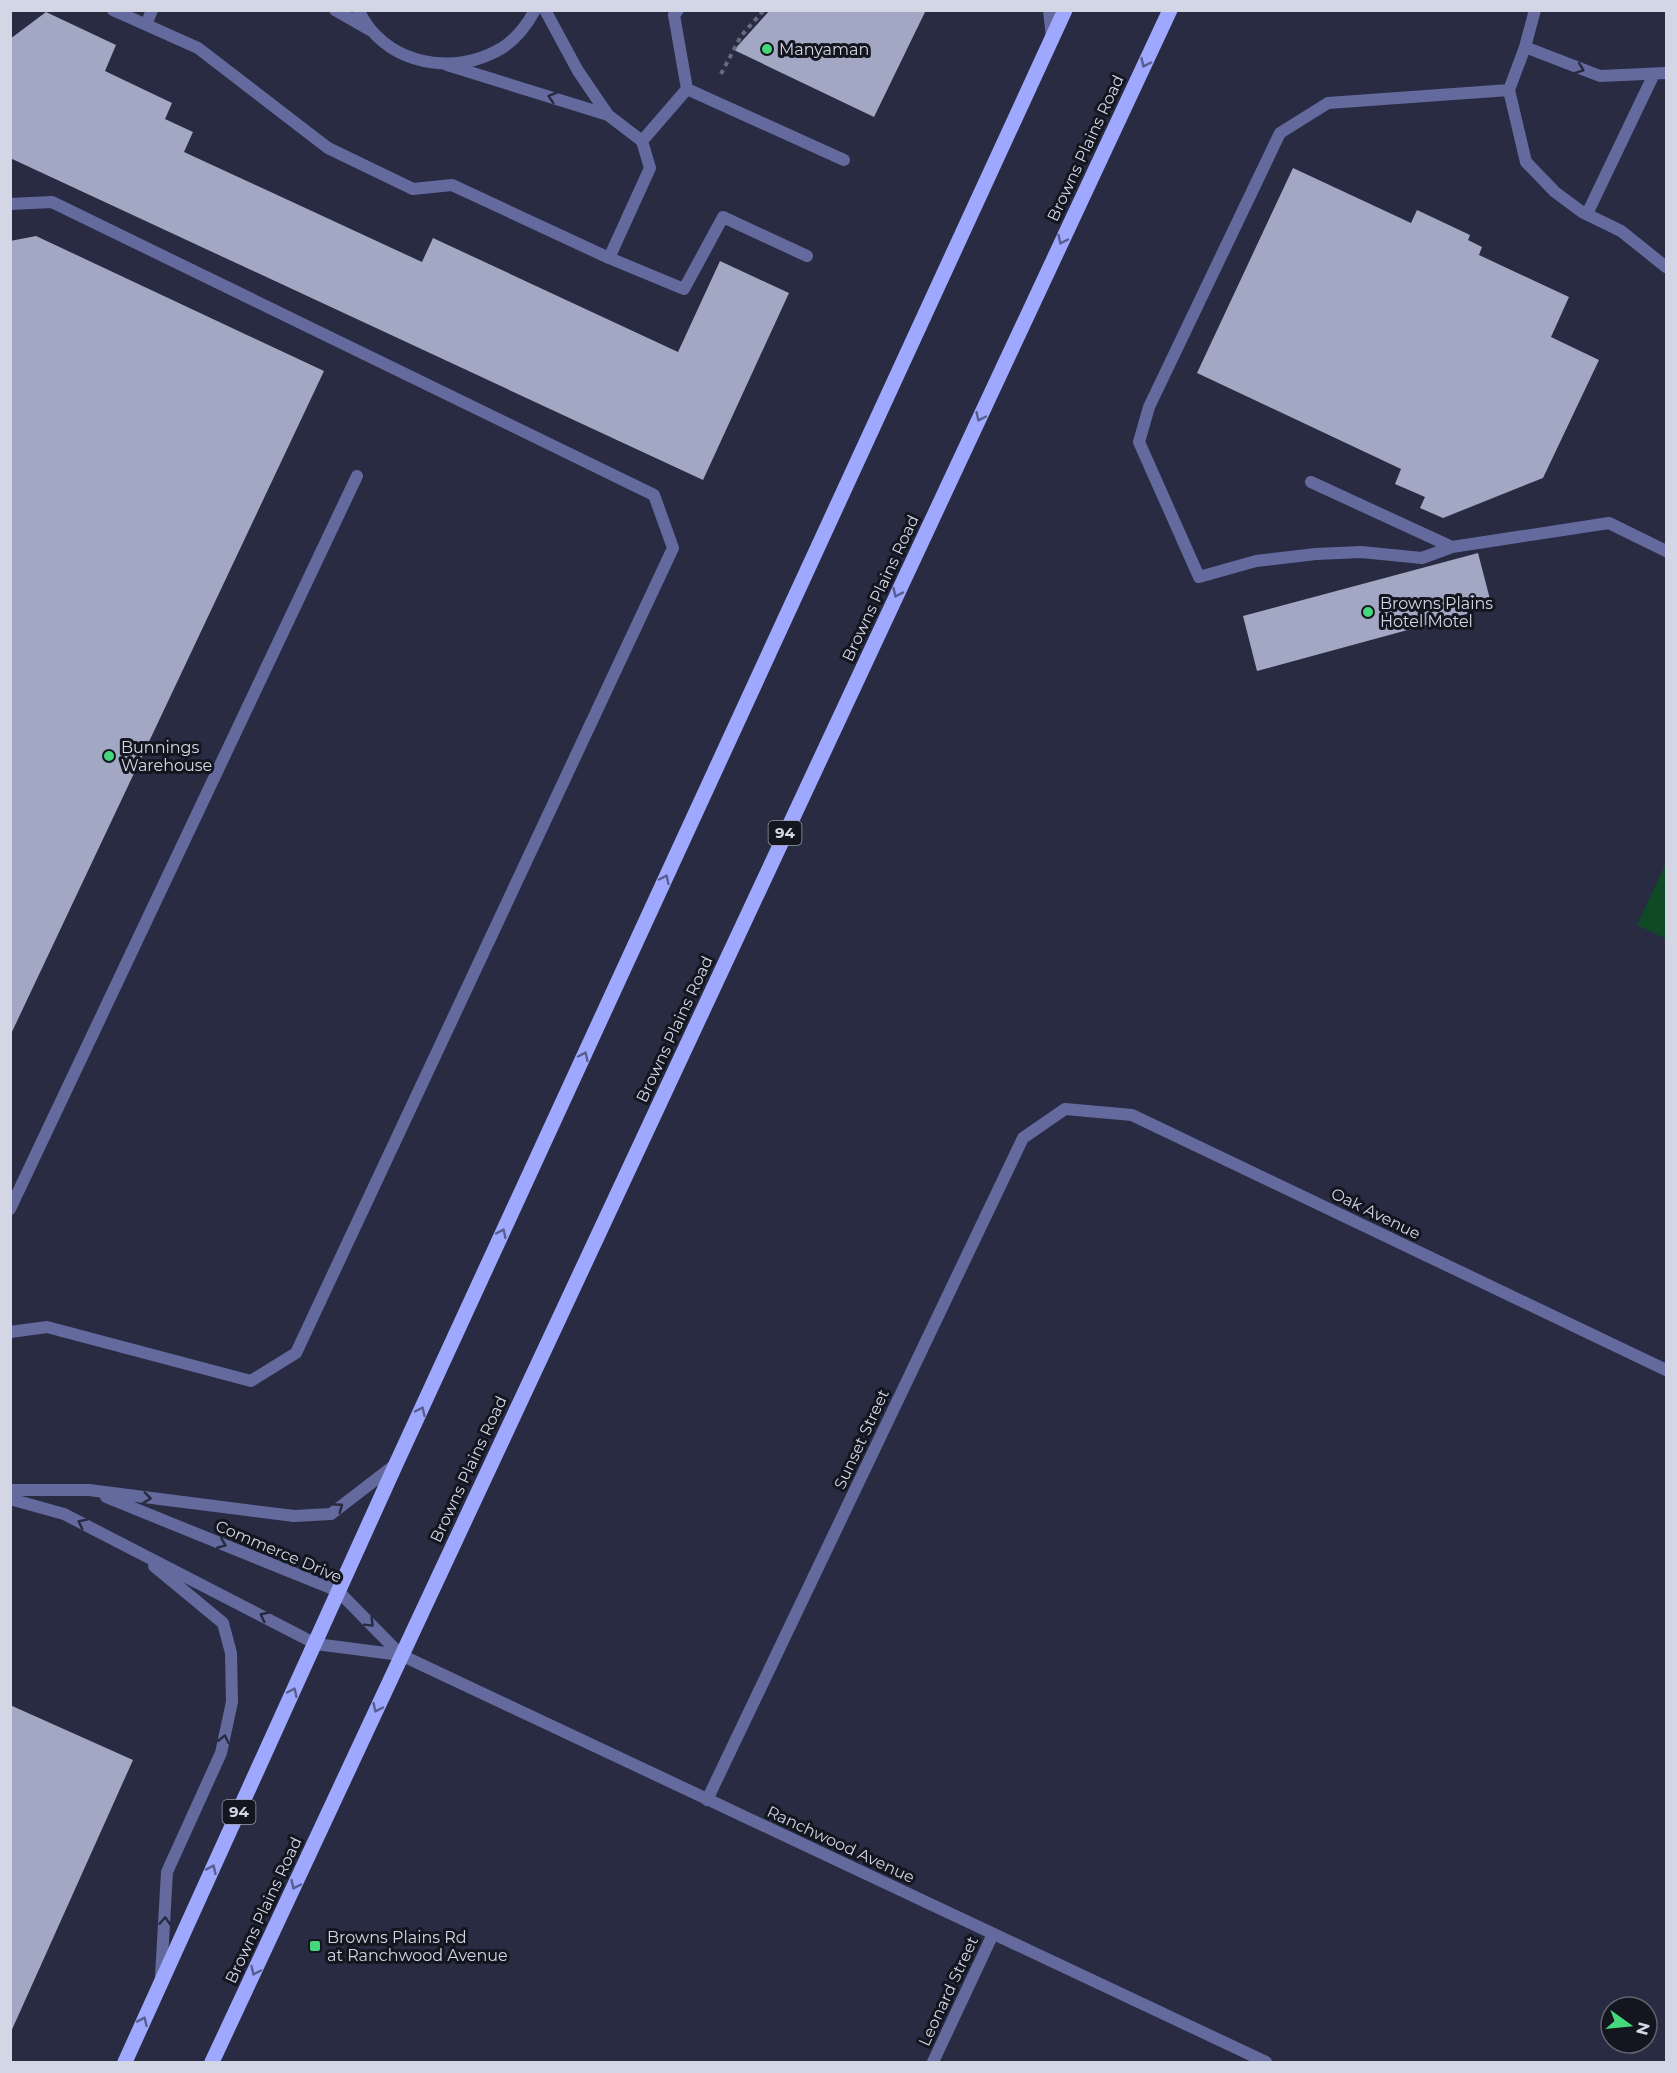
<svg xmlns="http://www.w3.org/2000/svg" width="1677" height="2073" font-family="Montserrat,sans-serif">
<rect width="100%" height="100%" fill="#282b42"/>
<path fill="#0f4925" d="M1666 863V939L1637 925Z"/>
<path fill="#a2a7c3" d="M770 10H926L874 117 734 50Z
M46 12 116 45 105 71 172 103 165 119 193 132 184 152 422 262 433 238 678 352 720 261 789 293 703 480 10 158V39Z
M1293 168 1411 223 1417 210 1470 235 1468 240 1482 247 1479 255 1569 297 1551 337 1599 360 1543 478 1443 518 1420 508 1425 497 1395 484 1401 469 1197 373Z
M36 236 324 371 10 1036V241Z
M1478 553 1492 607 1257 671 1243 616Z
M10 1705 133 1760 10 2034Z"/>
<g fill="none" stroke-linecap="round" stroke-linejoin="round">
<path stroke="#676a7e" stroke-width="4" stroke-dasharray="4.5 4.5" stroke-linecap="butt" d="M721 74 741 36 764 10"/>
<path stroke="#646a9e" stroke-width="12" d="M113 10 198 48 328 148 413 189 452 185 609 258
M545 10 578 71 608 115 642 141 650 168 609 258 684 289 723 217 807 256
M1535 10 1525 47 1509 90 1526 162 1555 192 1582 212 1621 231 1666 267
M146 25 152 10
M1525 47 1600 76 1666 73
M447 65 608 115
M687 89 844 160
M642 141 687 89 674 15 678 10
M10 204 52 202 654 495 673 548 296 1353 251 1381 47 1327 10 1332
M1587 214 1654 74
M1311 482 1452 547 1609 523 1666 551
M1452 547 1422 558 1361 552 1316 554 1256 561 1199 577 1139 442 1149 407 1280 133 1328 103 1509 90
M10 1209 357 476"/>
<path stroke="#646a9e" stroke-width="12" d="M10 1490H89L294 1516 331 1514 396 1464
M106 1497 338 1591 401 1655
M10 1499 64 1514 316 1644 401 1655 1266 2062
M154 1566 223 1623 231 1653 232 1702 221 1753 167 1872 161 1976
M707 1800 1023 1138 1065 1109 1132 1115 1666 1370
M933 2062 993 1934"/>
<path stroke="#646a9e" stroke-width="12" d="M335 10 370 30
M358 10C362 17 366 24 371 30 404 68 460 73 502 48 516 39 527 25 535 10
M1049 10 1052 38"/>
<path stroke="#9ea8fe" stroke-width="15" d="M125 2062 396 1464 1065 10
M212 2062 1170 10"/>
</g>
<defs><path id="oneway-chevron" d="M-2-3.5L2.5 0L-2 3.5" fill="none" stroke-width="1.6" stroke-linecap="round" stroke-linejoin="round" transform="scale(1.5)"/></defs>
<g stroke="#585e8e">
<use href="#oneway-chevron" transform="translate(1145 63) rotate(115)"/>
<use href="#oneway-chevron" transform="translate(1062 240) rotate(115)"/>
<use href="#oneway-chevron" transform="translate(980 417) rotate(115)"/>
<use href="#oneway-chevron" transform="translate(897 593) rotate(115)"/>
<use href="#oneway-chevron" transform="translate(665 879) rotate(-65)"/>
<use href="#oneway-chevron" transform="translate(584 1056) rotate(-65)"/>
<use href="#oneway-chevron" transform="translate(502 1233) rotate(-65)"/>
<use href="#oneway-chevron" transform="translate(421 1411) rotate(-65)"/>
<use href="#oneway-chevron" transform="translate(293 1692) rotate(-65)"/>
<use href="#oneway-chevron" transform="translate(377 1708) rotate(115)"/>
<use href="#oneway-chevron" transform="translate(212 1869) rotate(-65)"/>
<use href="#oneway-chevron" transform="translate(295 1885) rotate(115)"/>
<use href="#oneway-chevron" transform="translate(255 1971) rotate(115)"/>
<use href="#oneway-chevron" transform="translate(143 2021) rotate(-66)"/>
</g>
<g stroke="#272a3f">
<use href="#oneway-chevron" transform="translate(1580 69) rotate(21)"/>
<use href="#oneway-chevron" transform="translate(552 97) rotate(-163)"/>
<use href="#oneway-chevron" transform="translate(147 1498) rotate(7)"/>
<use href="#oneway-chevron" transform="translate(339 1507) rotate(-36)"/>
<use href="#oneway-chevron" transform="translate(82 1523) rotate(-153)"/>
<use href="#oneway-chevron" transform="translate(222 1544) rotate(22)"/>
<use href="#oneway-chevron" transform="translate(264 1616) rotate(-153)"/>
<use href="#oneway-chevron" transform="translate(370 1623) rotate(45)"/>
<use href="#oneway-chevron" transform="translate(224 1739) rotate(-78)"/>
<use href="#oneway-chevron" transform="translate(165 1921) rotate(-87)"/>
</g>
<g fill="#44d77b" stroke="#13151f" stroke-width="2">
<circle cx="767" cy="49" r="6"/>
<circle cx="1368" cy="612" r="6"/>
<circle cx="109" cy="756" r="6"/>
<rect x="309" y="1940" width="12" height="12" rx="3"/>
</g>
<g text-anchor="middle" stroke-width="6" stroke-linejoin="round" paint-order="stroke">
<g fill="#13151f" stroke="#999caa" stroke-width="1.5">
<rect x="768.5" y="821" width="33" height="24" rx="4.5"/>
<rect x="222.5" y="1800" width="33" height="24" rx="4.5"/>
</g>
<g font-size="15" font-weight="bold" fill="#d3d6e5">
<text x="785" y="838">94</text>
<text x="239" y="1817">94</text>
</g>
<g font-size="16" fill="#d3d6e5" stroke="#13151f" text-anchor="start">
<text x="779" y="55">Manyaman</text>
<text x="1380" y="609">Browns Plains<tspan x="1380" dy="18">Hotel Motel</tspan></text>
<text x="121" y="753">Bunnings<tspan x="121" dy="18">Warehouse</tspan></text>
<text x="327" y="1943">Browns Plains Rd<tspan x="327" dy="18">at Ranchwood Avenue</tspan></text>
</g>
<g font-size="16" fill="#d3d6e5" stroke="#13151f">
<text transform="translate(1085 148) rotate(-65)" y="6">Browns Plains Road</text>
<text transform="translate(880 588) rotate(-65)" y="6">Browns Plains Road</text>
<text transform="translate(674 1029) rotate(-65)" y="6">Browns Plains Road</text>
<text transform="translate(1376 1213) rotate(26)" y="6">Oak Avenue</text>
<text transform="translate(861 1439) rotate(-65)" y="6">Sunset Street</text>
<text transform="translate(468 1469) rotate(-65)" y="6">Browns Plains Road</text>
<text transform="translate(279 1551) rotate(23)" y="6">Commerce Drive</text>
<text transform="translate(841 1844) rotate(25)" y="6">Ranchwood Avenue</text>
<text transform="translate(263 1910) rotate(-65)" y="6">Browns Plains Road</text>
<text transform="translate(948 1991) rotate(-65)" y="6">Leonard Street</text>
</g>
</g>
<rect width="1677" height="2073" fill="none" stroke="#d3d6e5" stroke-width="24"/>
<g transform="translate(1629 2025) rotate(105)"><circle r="28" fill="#13151f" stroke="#60626e" stroke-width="1.5"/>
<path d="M0-4.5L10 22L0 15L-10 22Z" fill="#44d77b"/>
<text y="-9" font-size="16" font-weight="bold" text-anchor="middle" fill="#d3d6e5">N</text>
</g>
</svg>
